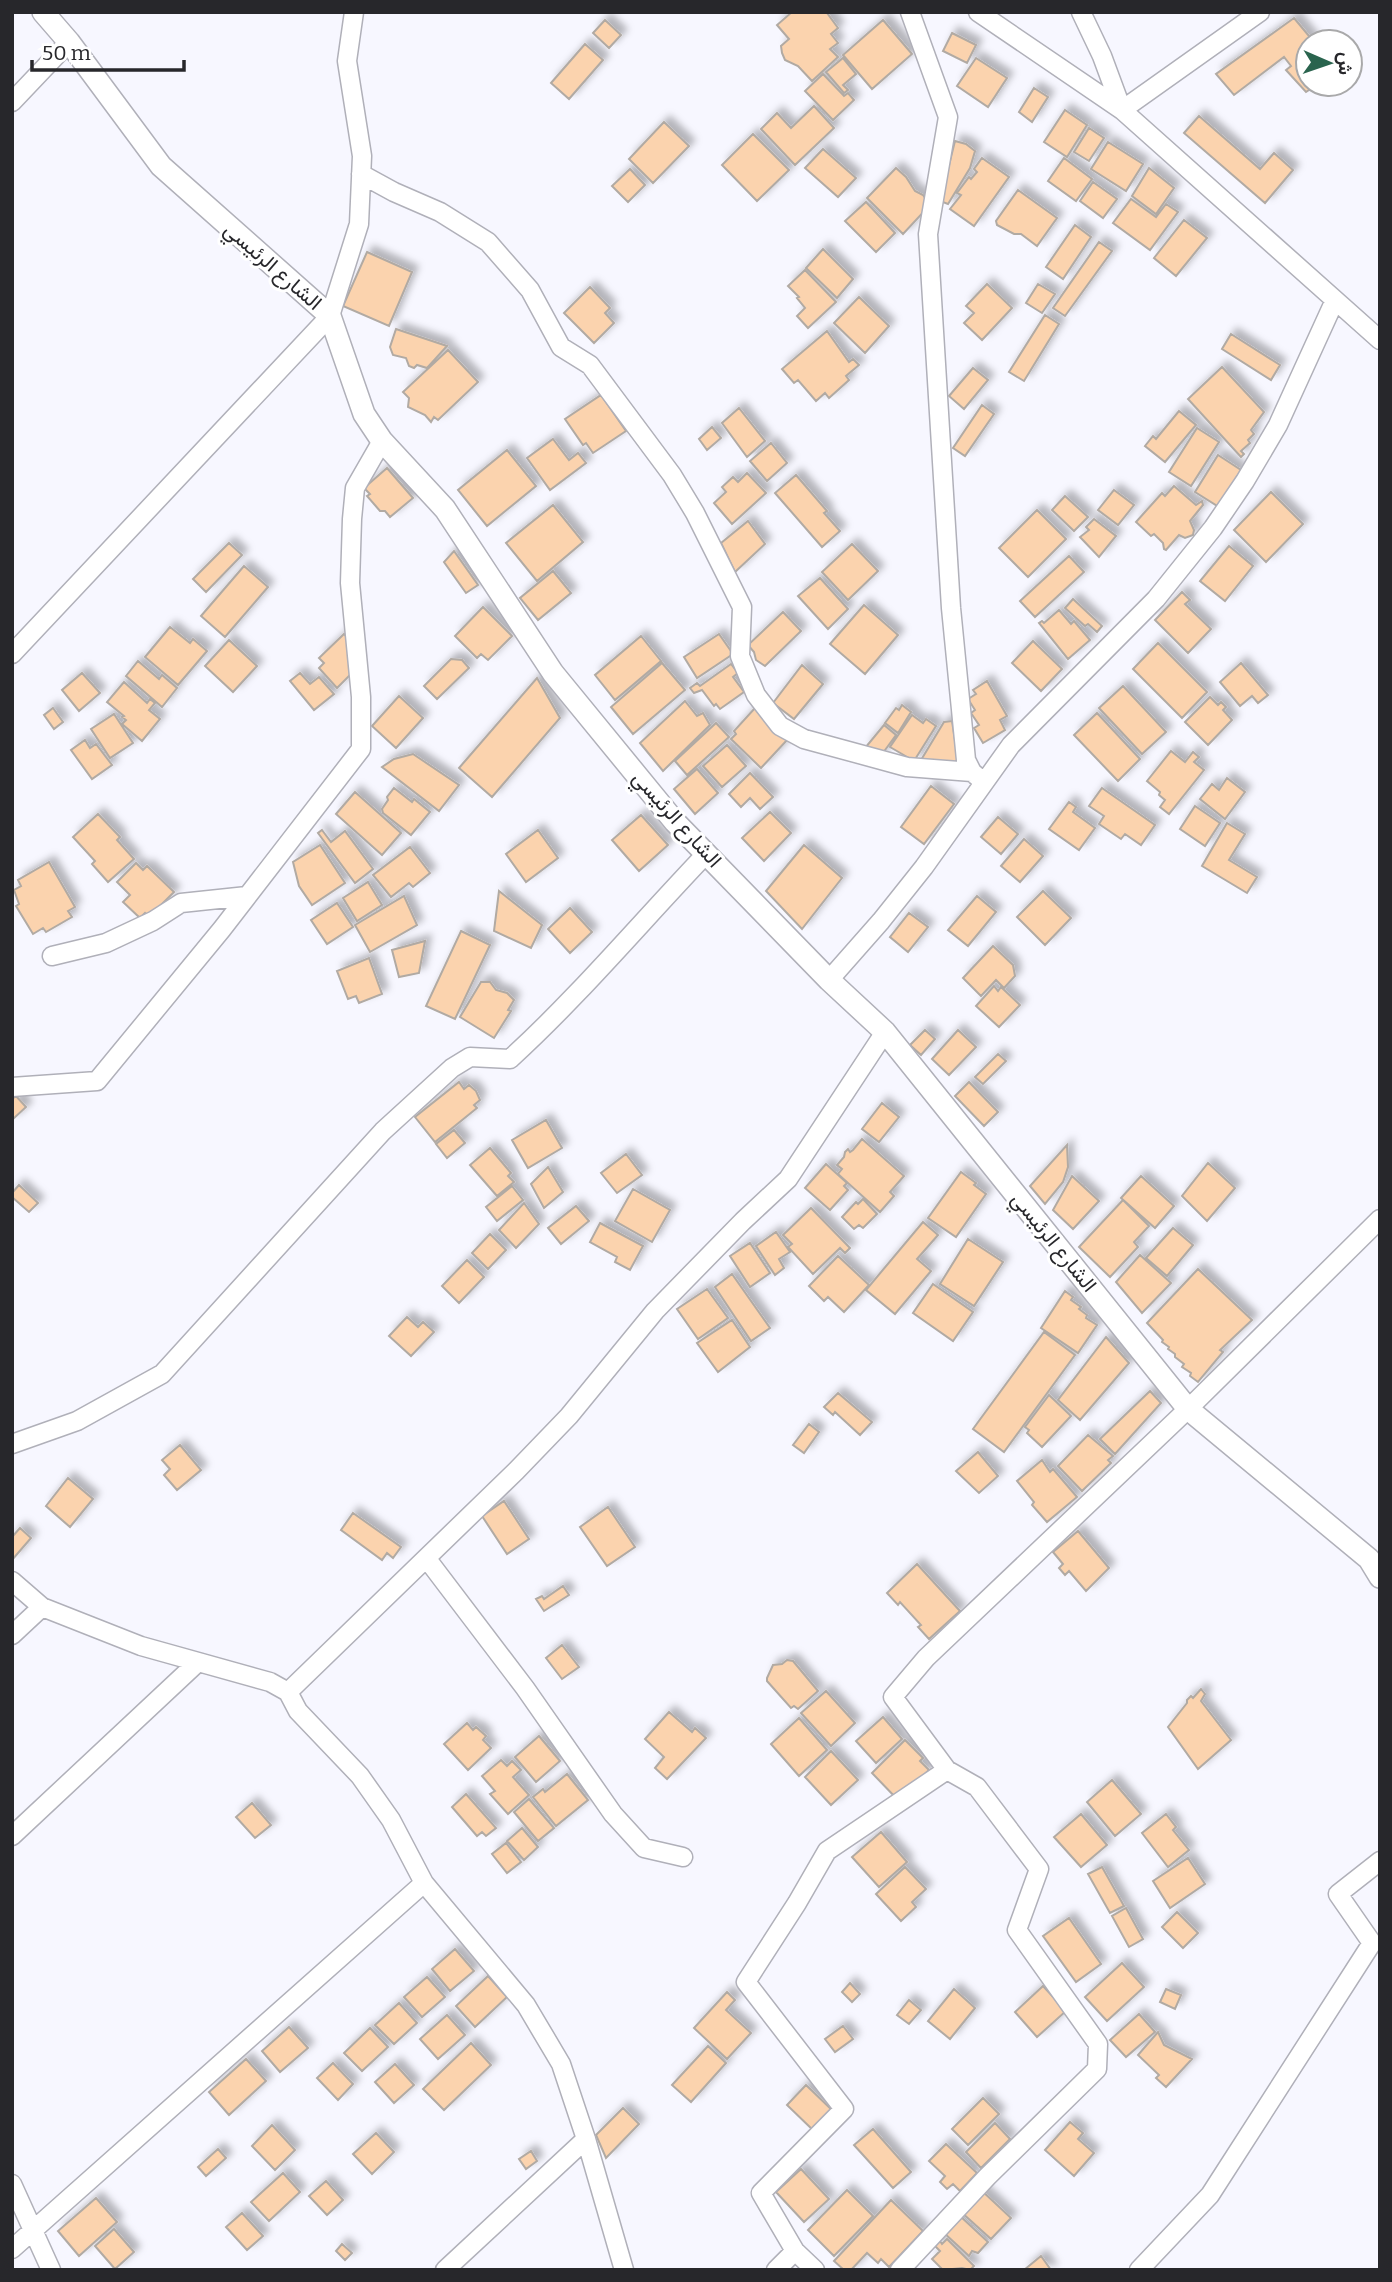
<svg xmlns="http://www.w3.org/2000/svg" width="1392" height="2282" font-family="Bitter,Vazirmatn,serif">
<defs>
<filter id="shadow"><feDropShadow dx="6" dy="-6" stdDeviation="3.5" flood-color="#0004"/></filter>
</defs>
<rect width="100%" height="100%" fill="#f7f7ff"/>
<path fill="#fbd3ae" stroke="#b1aaa3" stroke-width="2" filter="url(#shadow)" d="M792 12 827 13 838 28 831 34 838 43 830 49 838 57 812 81 798 66 785 60 782 53 781 46 789 39 777 25Z
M1294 18 1314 42H1308V84H1318L1306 92 1286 70 1291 66 1284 57 1234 95 1216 74Z
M605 20 621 35 609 48 593 33Z
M883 20 912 54 872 89 843 55Z
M952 33 976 45 967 63 943 51Z
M585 44 603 60 569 99 551 83Z
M843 58 856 74 843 85 848 90 844 93 826 72Z
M976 58 1007 78 988 107 957 86Z
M823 74 844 96 848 93 854 100 833 120 805 91Z
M1034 88 1048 97 1032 122 1019 112Z
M814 106 834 128 795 165 761 129 777 113 791 128Z
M1065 110 1087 125 1067 157 1044 142Z
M1199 116 1260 169 1274 153 1293 170 1265 203 1184 133Z
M664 122 689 146 653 183 629 159Z
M1089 128 1104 138 1089 161 1074 152Z
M753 134 789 170 757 201 722 165Z
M955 141 966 144 975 151 970 168 948 204 940 201Z
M1108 142 1143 164 1126 191 1091 169Z
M823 149 856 178 838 197 805 168Z
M982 158 1009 177 974 226 950 209 961 195 957 193 969 177 971 179 977 172 974 169Z
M1064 158 1092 179 1076 201 1048 181Z
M896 168 906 177 915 191 923 195 930 205 903 234 867 198Z
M1149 168 1174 188 1156 214 1132 196Z
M630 169 645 185 628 202 612 186Z
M1093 182 1117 199 1103 218 1080 201Z
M1018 190 1057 218 1037 246 1021 234H1014L997 225 996 221Z
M1131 199 1156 217 1166 204 1178 212 1150 250 1113 223Z
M866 202 895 233 876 252 845 221Z
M1184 220 1207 238 1176 276 1154 258Z
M1075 225 1091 237 1063 279 1046 267Z
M1099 242 1112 251 1065 316 1053 308Z
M823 249 853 279 837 298 806 268Z
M367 252 412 272 389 326 343 306Z
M805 270 836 302 808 328 797 316 805 308 797 298 799 297 788 286Z
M987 284 1012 308 982 340 964 323 974 313 966 306Z
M1038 284 1055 294 1042 313 1026 303Z
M590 287 610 308 605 313 614 323 594 343 564 313Z
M859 297 889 326 865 353 834 323Z
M1045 315 1059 324 1024 381 1009 372Z
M396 329 447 346 427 368 417 365 414 368 409 366 406 358 393 355 390 347Z
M827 331 849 362 853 359 859 365 846 376 849 380 829 398 825 393 816 401 798 380 794 383 782 369Z
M1231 334 1280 365 1271 380 1222 349Z
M448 350 478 382 438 420 434 417 431 422 425 415 408 407 409 398 403 392Z
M1222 367 1264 412 1251 430 1254 434 1248 440 1250 443 1241 451 1244 454 1241 457 1188 399Z
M973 368 988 380 964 409 949 396Z
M601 395 626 431 593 453 586 443 583 445 565 419Z
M982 405 994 414 965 456 953 448Z
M739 408 765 441 747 457 722 423Z
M1179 411 1196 425 1165 462 1145 446 1153 436 1156 439Z
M712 427 721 438 707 450 699 439Z
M1197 428 1219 442 1191 486 1169 472Z
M553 439 569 460 578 453 586 463 550 490 527 458Z
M771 443 787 463 767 481 750 461Z
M507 450 536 486 487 526 458 490Z
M1218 455 1241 470 1219 507 1195 492Z
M387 468 413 498 390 517 385 511H380L367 496 370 494 364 488Z
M747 473 766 493 732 524 714 503 726 492 722 487 733 477 738 482Z
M796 475 827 511 824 513 840 531 822 547 775 493Z
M1174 486 1196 505 1202 501 1203 505 1190 521 1194 530 1193 535 1185 538 1179 535 1166 550 1164 549 1163 543 1154 534 1151 536 1136 522 1162 493 1165 496Z
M1114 490 1134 505 1118 525 1098 510Z
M1271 492 1303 524 1266 562 1234 530Z
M1065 496 1088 517 1074 531 1052 510Z
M553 505 583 542 537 581 506 543Z
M1037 510 1066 539 1028 577 999 548Z
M1094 519 1116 536 1099 557 1080 537 1089 530 1086 527Z
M748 521 765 544 735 572 721 543Z
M229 543 242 555 206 592 193 579Z
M852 544 878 571 848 600 822 572Z
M1229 546 1253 566 1225 601 1200 581Z
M454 551 478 585 466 593 444 562Z
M1069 556 1084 572 1035 617 1020 601Z
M244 566 268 587 225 637 201 616Z
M553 571 571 593 538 620 520 598Z
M820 578 848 609 828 629 798 596Z
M1182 592 1190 600 1185 604 1211 629 1188 653 1155 620Z
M1073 599 1102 626 1097 632 1088 624 1085 626 1065 608Z
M864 605 898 635 865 674 830 644Z
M483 607 512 636 488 660 481 654 477 658 455 636Z
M1059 610 1071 624 1074 621 1090 640 1068 659 1039 623 1042 621 1044 623Z
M783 612 801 631 765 666 756 660 754 652 748 645Z
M170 627 190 643 193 639 207 651 178 685 145 657Z
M344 634 351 641 355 670 337 688 319 668 324 663 319 658Z
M719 634 733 654 697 678 684 657Z
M641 636 661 661 615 700 595 675Z
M229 640 257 666 233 692 205 666Z
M1033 641 1062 669 1041 691 1012 663Z
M1158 643 1207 692 1182 718 1133 669Z
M451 659 462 660 469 668 437 699 424 686Z
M138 661 159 679 162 675 177 688 162 707 126 676Z
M662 663 685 690 633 734 611 707Z
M1241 663 1268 695 1258 703 1252 696 1240 706 1220 682Z
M731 664 738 673 733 677 744 692 720 709 716 704 714 706 702 690 694 693 690 688 697 683 700 686Z
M802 665 823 684 794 719 773 703Z
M82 673 100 693 79 711 62 690Z
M300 673 310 684 319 677 334 694 314 710 290 681Z
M537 678 560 718 492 797 459 768Z
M987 681 1007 716 1000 720 1005 730 983 743 974 728 979 725 971 713 975 710 968 699 976 694 973 690Z
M124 682 147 703 150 699 155 703 149 710 160 719 142 741 122 724 126 720 122 717 124 716 107 702Z
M1123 686 1166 732 1142 754 1099 708Z
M399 696 423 718 396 748 372 726Z
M1210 697 1218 705 1221 702 1226 707 1223 710 1232 720 1208 745 1185 722Z
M685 701 697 716 703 713 710 725 663 771 640 743Z
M902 705 911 712 898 733 885 723 896 708 899 710Z
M53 708 63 722 54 729 44 715Z
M755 708 788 739 761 768 731 739 736 734 734 731Z
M1097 713 1140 759 1118 781 1074 735Z
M114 714 133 743 110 758 91 729Z
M912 715 923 723 926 719 936 726 914 761 890 747Z
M952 721 959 766 918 765 944 722Z
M716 723 729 737 687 775 675 761Z
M884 725 896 735 880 757 865 748Z
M85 740 90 748 96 744 112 765 92 779 71 750Z
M727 745 746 766 722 787 703 766Z
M1171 751 1185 762 1193 752 1199 757 1194 762 1204 770 1169 814 1160 807 1165 800 1159 795 1160 792 1147 781Z
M413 754 459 785 439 811 382 767 394 759Z
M697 769 718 793 695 814 674 789Z
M750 773 773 797 760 809 750 798 741 807 729 794Z
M1227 778 1245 792 1225 819 1200 799 1212 784 1219 790Z
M931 786 954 804 924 844 901 827Z
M394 788 412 802 414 799 430 812 411 835 383 813 382 809 388 800 387 797Z
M1102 788 1155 825 1141 845 1125 834 1121 839 1099 824 1104 816 1089 806Z
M355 792 401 833 382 855 336 814Z
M1069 802 1076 807 1073 812 1095 828 1079 850 1049 829Z
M1195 806 1220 823 1205 846 1180 829Z
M770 812 791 833 764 861 742 838Z
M98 814 120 837 117 840 134 859 108 882 92 864 95 861 73 837Z
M641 815 668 845 639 871 612 840Z
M998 817 1018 834 1001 854 981 837Z
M1227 823 1245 834 1229 860 1257 877 1247 893 1202 866Z
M322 830 331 842 345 831 373 869 355 883 318 833Z
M538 830 558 858 526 882 506 854Z
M1024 839 1043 856 1020 882 1001 866Z
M320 845 345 883 312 905 299 886 293 862Z
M804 845 842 878 802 929 766 891Z
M410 847 430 873 413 887 409 883 391 897 373 875Z
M49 862 75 907 68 911 72 917 46 932 43 928 33 934 16 906 19 904 14 890 21 886 18 880Z
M136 863 143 870 147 866 174 892 149 917 145 913 140 918 123 902 130 895 117 882Z
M368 882 382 905 357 921 343 898Z
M499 891 542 925 531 948 494 931Z
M1043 891 1071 918 1045 945 1017 917Z
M404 896 417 925 370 952 355 925Z
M977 896 996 912 968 946 948 930Z
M337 903 353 927 327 944 311 920Z
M570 908 592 932 570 953 548 929Z
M909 913 928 927 908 952 890 937Z
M461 931 490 945 455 1019 426 1006Z
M425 941 419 973 399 977 392 950Z
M993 946 1013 965 1015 976 1004 988 996 980 981 996 963 978Z
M369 958 382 994 359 1003 356 996 348 999 337 971Z
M481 982H490L496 990 507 993 514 1000 508 1010 511 1011 494 1038 460 1017Z
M994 986 998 991 1001 987 1020 1005 999 1027 976 1006Z
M925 1030 935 1039 921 1055 910 1045Z
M958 1030 976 1047 949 1075 932 1059Z
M998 1054 1006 1061 983 1084 975 1077Z
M459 1082 464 1089 469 1085 476 1091 480 1100 474 1105 477 1108 435 1142 415 1117Z
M969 1082 998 1112 984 1126 955 1096Z
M16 1096 26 1107 12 1120V1099Z
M882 1103 899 1117 879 1142 862 1129Z
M546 1120 562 1148 528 1168 512 1140Z
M454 1130 465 1143 447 1158 436 1144Z
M862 1139 904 1176 890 1192 894 1196 880 1212 838 1174 842 1169 837 1165 844 1157 845 1152 848 1149 850 1152 853 1150Z
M1067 1145 1068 1167 1063 1182 1045 1204 1030 1186Z
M490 1148 511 1173 508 1176 514 1182 497 1196 470 1165Z
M626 1154 642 1175 617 1193 601 1173Z
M1208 1163 1235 1188 1207 1221 1182 1196Z
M826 1164 847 1183 844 1186 848 1190 830 1210 805 1188Z
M548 1167 563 1192 544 1208 531 1184Z
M961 1172 976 1183 974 1185 986 1194 956 1237 928 1218Z
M1072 1176 1099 1201 1073 1229 1053 1210Z
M1141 1176 1174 1206 1155 1228 1121 1198Z
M19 1185 38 1203 29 1212 12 1197V1193Z
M512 1186 523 1200 497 1221 486 1207Z
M633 1189 670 1210 652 1242 615 1221Z
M863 1199 877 1214 863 1228 859 1225 854 1229 842 1217 856 1202 858 1204Z
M1123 1200 1149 1226 1134 1242 1138 1247 1110 1277 1079 1247Z
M524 1203 539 1224 516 1248 499 1230Z
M576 1206 589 1221 561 1244 548 1228Z
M811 1208 850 1248 845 1253 840 1248 813 1274 788 1247 792 1244 783 1235Z
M923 1222 938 1235 917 1259 931 1271 895 1314 866 1290Z
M600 1223 643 1246 630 1270 615 1262 617 1257 590 1242Z
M1173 1228 1193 1245 1167 1276 1146 1258Z
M776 1232 790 1252 779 1259 784 1268 775 1275 756 1246Z
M490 1234 506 1250 488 1269 472 1253Z
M968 1239 1003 1262 974 1306 940 1284Z
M750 1243 770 1273 750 1287 730 1256Z
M1140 1255 1171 1283 1142 1313 1116 1282Z
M838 1256 869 1285 844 1312 828 1297 824 1301 809 1286Z
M467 1260 484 1277 459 1303 442 1286Z
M1198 1269 1252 1320 1220 1350 1223 1352 1198 1382 1190 1376 1191 1373 1182 1367 1184 1364 1175 1357V1354L1168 1349 1169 1347 1162 1342 1163 1340 1147 1323Z
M732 1274 770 1328 751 1341 715 1287Z
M933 1284 973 1312 953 1341 913 1313Z
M707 1289 728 1318 698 1339 677 1309Z
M1065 1291 1073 1297 1071 1300 1081 1307 1079 1309 1087 1315 1086 1318 1097 1325 1078 1353 1041 1328Z
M407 1317 418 1327 423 1322 434 1332 411 1356 389 1336Z
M732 1320 750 1347 718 1372 697 1343Z
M1044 1332 1075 1355 1004 1452 973 1429Z
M1106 1337 1129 1363 1080 1420 1058 1400Z
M1150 1391 1161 1403 1115 1454 1100 1439Z
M838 1393 872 1422 860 1435 835 1412 833 1415 824 1407Z
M1049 1395 1071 1416 1042 1447 1027 1433 1029 1430 1025 1427Z
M809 1424 819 1432 804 1453 793 1445Z
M1088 1435 1113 1456 1108 1460 1111 1463 1082 1491 1058 1466Z
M180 1445 201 1470 177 1490 164 1475 170 1469 162 1460Z
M978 1452 998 1476 979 1493 956 1471Z
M1042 1460 1050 1472 1053 1469 1077 1497 1047 1522 1032 1505 1034 1502 1017 1481Z
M68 1478 93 1499 70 1527 46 1506Z
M504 1501 529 1539 507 1554 482 1516Z
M608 1507 635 1547 607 1566 580 1527Z
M353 1513 401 1547 393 1558 387 1553 382 1560 341 1530Z
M20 1528 31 1538 12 1560V1537Z
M1078 1531 1109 1568 1086 1591 1069 1571 1065 1575 1059 1568 1063 1564 1053 1552Z
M917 1564 960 1611 929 1639 918 1627 921 1625 900 1602 898 1605 887 1593Z
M563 1586 569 1595 544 1611 536 1599 542 1596 544 1599Z
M562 1645 579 1667 562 1679 546 1658Z
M787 1660 793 1661 818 1691 798 1709 794 1706 791 1708 767 1681V1678L773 1665 782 1664Z
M1201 1689 1205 1694 1201 1701 1231 1740 1198 1769 1168 1727 1187 1703V1700L1191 1696 1193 1698Z
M826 1691 855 1723 831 1746 801 1713Z
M669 1712 692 1732 695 1728 706 1738 667 1779 655 1768 664 1757 645 1739Z
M883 1717 902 1739 876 1763 856 1741Z
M799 1718 827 1750 799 1776 771 1744Z
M467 1723 473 1730 476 1727 486 1736 483 1740 491 1748 468 1770 444 1744Z
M539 1736 560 1761 536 1782 515 1757Z
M905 1740 923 1758 920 1761 929 1770 898 1800 872 1773Z
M831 1751 858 1780 831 1805 805 1777Z
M501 1760 507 1766 512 1761 521 1770 513 1777 529 1795 508 1814 490 1794 495 1791 482 1776Z
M567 1774 588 1800 556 1826 533 1797 543 1789 545 1792Z
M1112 1780 1141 1814 1115 1836 1087 1802Z
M466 1794 496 1828 486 1836 482 1832 477 1836 452 1807Z
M529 1799 554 1828 538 1841 514 1812Z
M252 1803 271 1825 255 1838 236 1817Z
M1081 1814 1107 1845 1081 1867 1054 1837Z
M1166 1814 1176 1827 1173 1830 1189 1850 1168 1867 1142 1833Z
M522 1828 538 1847 524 1860 507 1841Z
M881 1832 907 1862 879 1887 852 1857Z
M506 1843 521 1862 507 1873 492 1854Z
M1188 1858 1205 1884 1170 1908 1153 1881Z
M905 1867 926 1889 912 1902 916 1907 901 1921 876 1894Z
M1102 1867 1124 1906 1110 1913 1088 1874Z
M1126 1908 1143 1939 1129 1947 1112 1916Z
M1177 1912 1198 1933 1183 1948 1162 1927Z
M1069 1918 1101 1964 1076 1982 1043 1936Z
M455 1949 474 1971 450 1991 432 1969Z
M1122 1963 1144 1987 1107 2021 1085 1997Z
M488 1976 507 1997 475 2027 456 2006Z
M427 1977 445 1997 422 2017 404 1997Z
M850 1983 860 1994 852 2002 842 1992Z
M1043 1986 1066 2011 1037 2037 1015 2012Z
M954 1989 975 2008 950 2039 928 2021Z
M1166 1989 1181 1995 1175 2009 1160 2002Z
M727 1992 735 2000 726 2010 751 2033 727 2059 694 2028Z
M909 2000 921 2010 909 2024 897 2015Z
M399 2003 417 2023 394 2044 375 2025Z
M1139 2014 1155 2032 1126 2057 1110 2040Z
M447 2015 465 2035 438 2059 420 2039Z
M843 2026 853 2039 835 2052 825 2039Z
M289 2027 308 2048 280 2072 262 2051Z
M370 2028 388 2047 362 2071 344 2053Z
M1158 2032 1164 2045 1192 2059 1166 2087 1156 2078 1159 2075 1138 2055Z
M471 2043 491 2065 444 2110 423 2089Z
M708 2046 726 2063 691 2102 672 2085Z
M246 2059 266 2081 229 2115 209 2092Z
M333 2063 353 2084 338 2100 317 2078Z
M395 2064 414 2085 394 2103 375 2082Z
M806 2085 834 2112 815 2132 787 2105Z
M983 2098 999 2114 968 2145 952 2129Z
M623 2108 639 2124 606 2158 596 2135Z
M1070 2122 1083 2133 1078 2139 1094 2153 1074 2176 1045 2150Z
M995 2123 1010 2139 981 2168 966 2152Z
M272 2125 295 2150 275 2170 252 2146Z
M873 2129 911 2172 893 2188 854 2145Z
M376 2133 394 2152 372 2174 353 2154Z
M946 2144 977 2173 960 2191 953 2184 947 2189 940 2182 945 2176 929 2161Z
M218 2149 226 2158 206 2176 198 2167Z
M531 2151 537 2161 526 2169 519 2159Z
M801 2169 829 2199 804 2222 776 2192Z
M283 2173 300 2192 269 2221 251 2202Z
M326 2181 343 2200 327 2215 309 2196Z
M980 2189 1011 2218 991 2239 960 2211Z
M847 2190 873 2216 834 2256 808 2230Z
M96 2198 117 2222 79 2256 58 2231Z
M891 2200 923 2231 889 2267 881 2259 878 2263 867 2253 851 2270H844L834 2261Z
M242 2213 263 2236 247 2250 226 2227Z
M959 2215 988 2242 978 2253 972 2251 969 2256 943 2232Z
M114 2229 134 2252 115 2269 95 2246Z
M947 2239 974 2266 970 2270 962 2268 943 2270 932 2259 940 2251 935 2246 940 2241 942 2244Z
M342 2244 352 2253 345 2260 336 2251Z
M1041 2256 1051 2270H1024Z"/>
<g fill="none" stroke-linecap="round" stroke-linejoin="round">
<defs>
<path id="minor" d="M910 12 948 117 928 234 951 608 966 760 972 772 979 778
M978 12 1122 110 1380 340
M1081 12 1102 56 1122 110 1260 12
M12 102 69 42
M361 174 394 192 440 212 488 242 530 290 561 347 590 365 672 475 695 513 742 607 740 656 756 695 780 726 804 739 907 767 972 772
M12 654 330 316 359 224 362 156 347 61 354 12
M52 956 106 943 153 921 181 903 247 896
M829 980 881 921 924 867 1011 745 1156 599 1213 528 1245 481 1278 425 1335 300
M12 1087 97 1081 222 929 361 749V697L350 583 352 519 355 488 382 441
M12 1444 77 1421 162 1374 383 1131 452 1068 470 1057 510 1059C580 995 641 922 707 853
M427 1559 525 1688 613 1814 644 1848 683 1857
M12 1581 42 1607 141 1646 270 1682 288 1692 298 1711 360 1776 391 1820 424 1883 526 2005 561 2064 586 2139 624 2270
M12 1635 42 1607
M288 1692 516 1471 569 1416 655 1311 743 1221 788 1179 885 1032
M12 1836 198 1662
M12 2184 51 2270
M12 2249 424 1883
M795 2251 815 2270
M445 2270 586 2139
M776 2270 795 2251 761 2193 844 2109 746 1982 797 1903 827 1851 947 1770 893 1697 926 1658 1188 1409 1380 1219
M900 2270 987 2177 1097 2069 1098 2044 1017 1930 1039 1869 977 1787 947 1770
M1139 2270 1210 2195 1372 1943 1338 1894 1380 1861"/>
<path id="tertiary" d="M43 12 69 42 161 166 330 316 364 414 382 441 445 509 553 673 675 822 829 980 885 1032 1188 1409 1369 1559 1380 1577"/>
</defs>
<use href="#minor" stroke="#b0b0b9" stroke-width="21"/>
<use href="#tertiary" stroke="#b0b0b9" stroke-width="24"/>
<use href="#minor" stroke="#fff" stroke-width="18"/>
<use href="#tertiary" stroke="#fff" stroke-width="21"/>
</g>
<g text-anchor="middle" stroke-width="6" stroke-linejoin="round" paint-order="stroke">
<g font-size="21" fill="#27272b" stroke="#fff">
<text transform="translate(273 266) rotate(41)" y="7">الشارع الرئيسي</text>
<text transform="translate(677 819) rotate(48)" y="7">الشارع الرئيسي</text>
<text transform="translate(1054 1242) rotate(51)" y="7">الشارع الرئيسي</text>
</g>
</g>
<rect width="1392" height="2282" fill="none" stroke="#27272b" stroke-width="28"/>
<g transform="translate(1329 63) rotate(92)"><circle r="33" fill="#ffffff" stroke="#a9a9aa" stroke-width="2"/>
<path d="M0-5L12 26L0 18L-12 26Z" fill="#2a644e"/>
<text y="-10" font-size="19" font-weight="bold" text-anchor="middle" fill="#27272b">ش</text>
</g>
<path d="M32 60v10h152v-10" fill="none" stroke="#27272b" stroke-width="3.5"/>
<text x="42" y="60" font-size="21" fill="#27272b" stroke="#ffffff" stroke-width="5" paint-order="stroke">50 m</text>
</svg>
